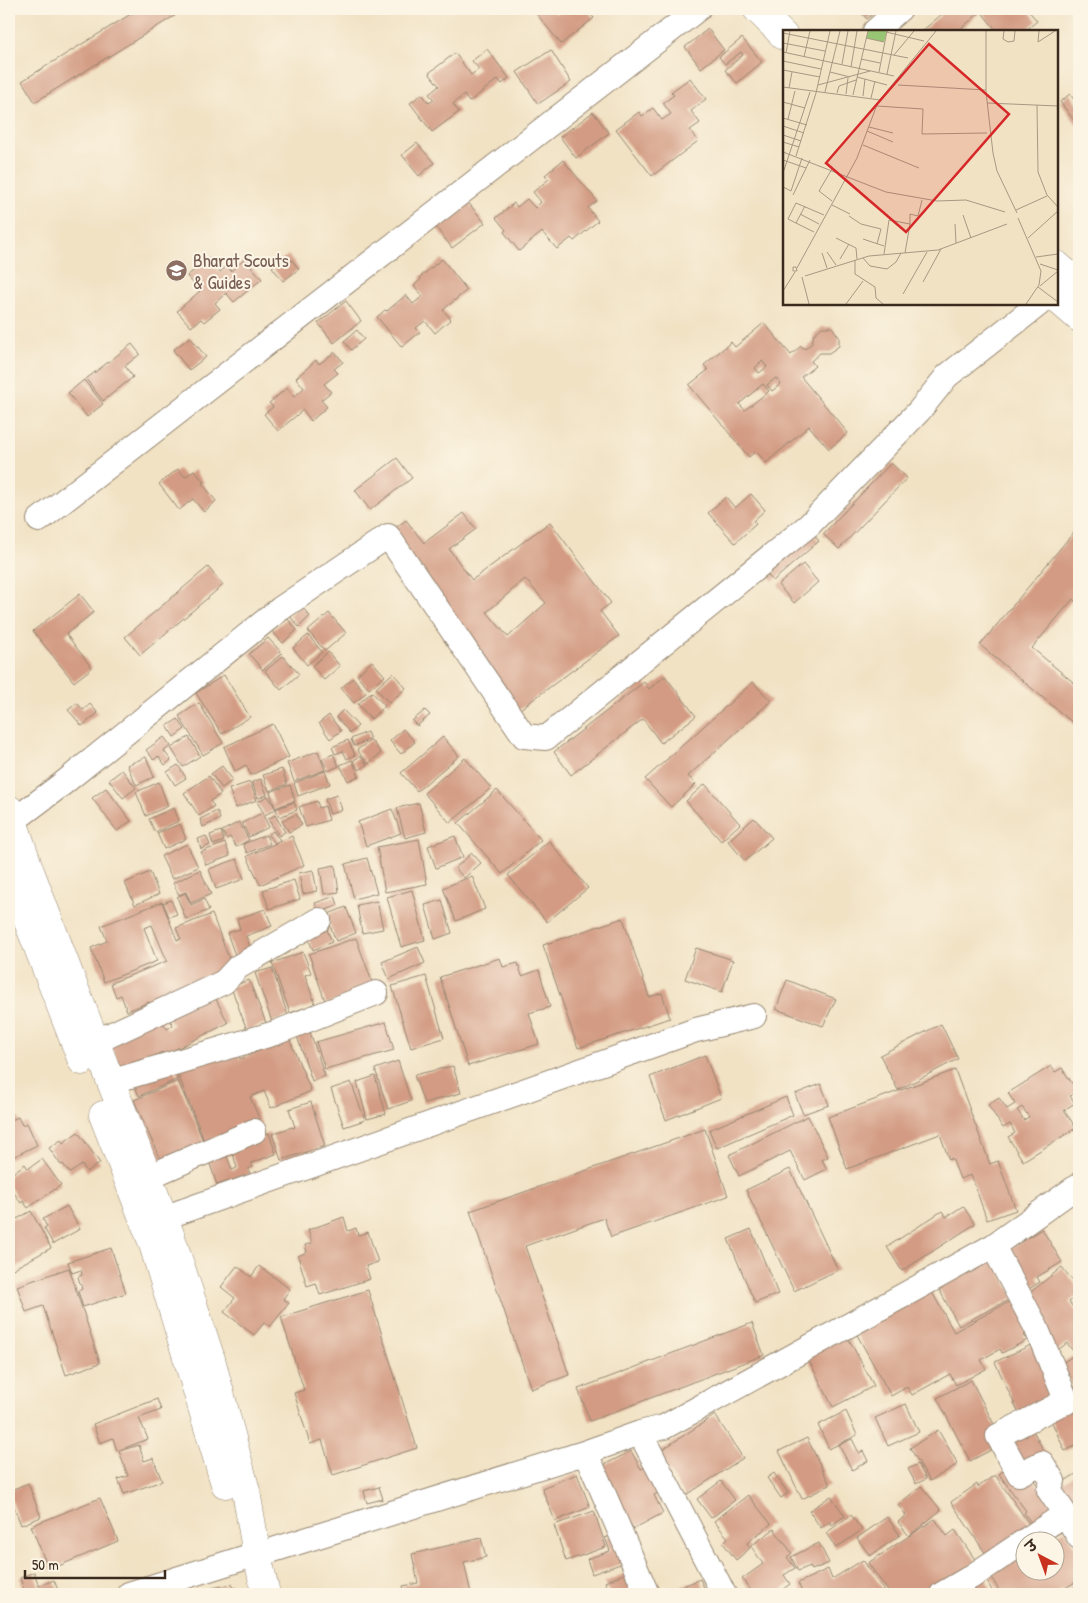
<svg xmlns="http://www.w3.org/2000/svg" width="1088" height="1603" font-family="'Patrick Hand','Playpen Sans Deva',sans-serif">
<rect width="100%" height="100%" fill="#fcf5e5"/>
<filter id="ink" filterUnits="userSpaceOnUse"><feTurbulence type="fractalNoise" baseFrequency=".02" numOctaves="2"/><feDisplacementMap in="SourceGraphic" scale="10" xChannelSelector="R" yChannelSelector="G"/><feConvolveMatrix kernelMatrix="1 2 1 2 8 2 1 2 1" color-interpolation-filters="sRGB"/></filter>
<filter id="wash" filterUnits="userSpaceOnUse"><feTurbulence type="fractalNoise" baseFrequency=".0096" numOctaves="4" result="noise"/><feDisplacementMap in="SourceGraphic" scale="20" xChannelSelector="R" yChannelSelector="G"/><feGaussianBlur stdDeviation="1.12" result="paint"/><feColorMatrix in="noise" values="0 0 0 0 0 0 0 0 0 0 0 0 0 0 0 0 0 1.4 0 .05"/><feComposite in="paint" operator="in"/></filter>
<g filter="url(#wash)">
<rect width="100%" height="100%" fill="#f1e2c4"/>
<g id="blocks">
<path fill="#d39b83" fill-rule="evenodd" d="M139 9H183L184 10 35 102 22 81Z
M540 9H552L556 14 561 10 559 9H586L594 18 561 44 535 12Z
M858 9H878L867 19Z
M948 9H984L958 31H922Z
M990 9H1027L1037 21 1025 31H997L983 14Z
M708 29 724 50 701 68 685 47Z
M742 38 762 62 737 83 725 70 743 55 741 52 725 64 719 57Z
M487 49 509 78 502 84 498 79 469 102 464 95 453 104 459 112 432 132 410 103 422 94 429 103 434 100 429 94 439 86 429 73 455 53 471 75 479 69 472 61Z
M551 50 571 82 538 104 517 72Z
M690 78 706 99 691 111 700 123 690 130 698 141 652 176 616 129 639 112 642 116 653 108 662 120 671 114 663 103 674 95 671 92Z
M1070 94 1079 106V127L1060 102Z
M593 112 609 133 576 158 560 137Z
M417 143 434 163 419 176 402 155Z
M563 160 597 201 588 208 598 221 574 241 571 238 557 249 542 232 519 251 504 232 506 230 496 218 514 203 517 207 527 199 535 208 541 202 533 192 549 179 545 175Z
M467 201 485 223 452 248 435 226Z
M288 255 299 269 283 281 272 267Z
M209 258 220 272 227 266 231 271 245 259 262 279 234 302 226 293 215 303 220 309 204 322 201 319 191 327 177 311 200 291 187 276Z
M442 259 467 290 443 310 451 319 435 333 425 321 416 328 420 332 402 347 377 317 385 310 387 311 406 295 413 304 423 296 414 286 421 279 420 277Z
M346 301 361 321 334 343 318 323Z
M764 323 791 355 801 346 805 349 812 343 814 334 822 327H832L839 337V346L829 353H820L811 361 815 366 801 377 848 433 829 449 809 426 766 463 756 451 749 457 689 385 708 370 704 365 731 342 735 347ZM762 361 767 367 759 373 755 368ZM776 378 781 384 772 391 767 385ZM763 384 769 391 745 410 739 404Z
M357 330 364 339 351 350 344 341Z
M190 337 206 357 189 370 173 350Z
M132 344 140 354 125 366 133 377 103 401 86 379Z
M335 352 343 362 334 369 338 373 324 384 331 392 321 400 327 407 311 421 303 410 278 431 264 414 273 407 269 403 287 388 294 397 304 388 296 378 316 360 319 364Z
M84 380 103 404 87 417 68 393Z
M397 458 412 478 370 510 355 490Z
M891 463 907 478 839 549 823 534Z
M178 469 185 477 194 470 204 482 202 483 216 501 204 512 193 499 179 510 159 484Z
M751 494 765 510 753 521 756 524 735 543 708 513 726 497 735 508Z
M464 513 476 529 449 549 472 580 550 522 611 603 600 611 619 636 508 718 391 531 406 520 424 543ZM525 579 546 603 508 637 487 612Z
M804 524 819 541 773 581 758 564Z
M1079 526V605L1073 599 1032 648 1079 687V728L980 645Z
M803 564 818 582 794 603 778 585Z
M208 567 223 585 140 655 125 637Z
M80 594 94 612 66 634 92 668 74 682 33 631Z
M300 605 310 616 299 627 289 615Z
M329 613 346 633 325 651 308 631Z
M287 618 297 630 283 643 272 631Z
M308 635 322 652 307 665 293 648Z
M268 638 282 653 263 670 249 654Z
M328 652 340 666 324 680 312 666Z
M283 656 299 674 281 690 265 671Z
M372 661 385 676 369 689 357 675Z
M393 673 406 688 389 703 376 688Z
M224 675 250 717 222 734 196 693Z
M665 676 696 716 661 743 643 719 571 775 554 752 644 682 649 689Z
M353 678 366 693 354 703 341 688Z
M753 682 771 701 688 776 696 784 671 807 645 779Z
M372 692 385 706 371 719 358 704Z
M77 703 83 710 90 704 98 713 82 726 68 710Z
M199 703 223 743 203 755 179 716Z
M343 710 358 726 350 733 336 717Z
M425 710 430 715 417 726 412 721Z
M329 715 341 731 330 739 319 723Z
M178 719 185 729 174 737 167 726Z
M273 724 289 757 251 775 246 765 235 771 224 747Z
M403 729 415 742 401 754 390 741Z
M367 732 370 739 354 746 351 739Z
M164 737 171 746 164 751 171 760 165 765 158 756 154 760 146 750Z
M189 737 200 756 183 767 171 748Z
M443 737 459 756 417 791 401 773Z
M348 740 355 755 347 759 343 751 335 754 332 747Z
M371 740 381 753 368 764 357 750Z
M318 751 325 770 294 781 287 763Z
M333 754 339 766 328 771 322 759Z
M360 756 367 765 359 770 353 761Z
M146 757 154 777 136 785 127 765Z
M465 758 491 788 450 823 424 793Z
M352 760 359 776 348 781 340 765Z
M178 765 186 778 175 785 167 772Z
M222 766 233 780 222 788 211 774Z
M282 769 287 784 269 791 263 775Z
M122 770 136 788 123 798 109 780Z
M325 771 330 784 298 796 294 783Z
M209 776 221 794 210 801 214 806 199 816 184 793Z
M261 779 267 795 258 798 252 782Z
M159 782 168 806 146 816 136 792Z
M250 782 257 800 236 808 229 789Z
M705 784 740 824 721 841 686 801Z
M290 785 295 801 275 808 270 792Z
M106 788 131 821 117 831 92 798Z
M497 790 541 840 502 874 458 823Z
M337 795 342 810 330 814 325 799Z
M268 796 276 809 265 815 257 802Z
M317 801 319 808 325 806 329 820 306 827 299 807Z
M294 802 297 810 279 817 276 809Z
M419 803 426 832 405 838 397 808Z
M174 808 179 821 155 832 149 819Z
M392 809 401 833 366 846 358 822Z
M217 811 220 819 203 827 200 819Z
M262 813 269 827 249 837 242 823Z
M296 814 302 825 289 832 282 821Z
M275 815 285 832 279 836 268 819Z
M754 818 772 838 745 861 728 841Z
M239 822 249 840 236 847 230 837 226 839 222 831Z
M180 824 186 839 164 849 157 833Z
M221 831 224 841 213 845 210 835Z
M273 831 280 840 275 843 268 835Z
M266 835 270 844 247 853 243 844Z
M206 836 210 845 201 849 198 839Z
M292 836 304 865 260 885 247 856Z
M455 836 463 857 436 868 428 846Z
M419 839 427 884 385 892 377 847Z
M549 841 588 888 547 922 508 875Z
M225 843 230 856 206 865 201 852Z
M187 844 198 867 172 879 161 856Z
M472 853 481 863 464 878 455 868Z
M367 858 377 893 354 899 345 864Z
M237 859 244 879 216 889 209 869Z
M335 865 339 892 324 894 320 868Z
M200 870 211 894 191 903 186 892 179 895 173 883Z
M313 870 317 891 303 894 299 873Z
M150 872 159 894 135 905 125 883Z
M472 876 485 909 456 921 443 888Z
M294 880 300 899 269 909 263 890Z
M412 890 425 940 401 947 387 897Z
M185 893 191 905 204 899 209 910 186 919 177 897Z
M335 896 338 905 319 913 315 903Z
M171 900 177 914 169 917 163 903Z
M442 900 452 933 435 939 425 905Z
M377 901 383 929 362 933 357 905Z
M162 902 177 940 181 939 176 928 212 914 233 969 151 1006 149 1002 127 1011 121 995 116 997 111 983 167 961 152 925 144 928 157 961 104 982 91 948 107 941 101 926Z
M346 907 356 933 336 941 326 915Z
M265 909 272 926 246 936 252 952 236 958 227 933 240 929 237 919Z
M623 918 649 997 662 993 670 1018 578 1048 543 945Z
M323 920 332 942 313 950 304 928Z
M356 938 374 987 326 1004 309 954Z
M418 947 425 963 389 979 382 962Z
M696 948 733 960 722 992 685 979Z
M303 952 311 973 305 975 315 1004 290 1013 272 963Z
M500 958 503 967 518 963 522 976 539 970 550 1007 529 1013 539 1044 468 1066 440 977Z
M272 968 288 1016 272 1022 255 973Z
M426 976 444 1038 411 1048 392 986Z
M249 980 266 1023 247 1030 231 987Z
M787 980 836 999 823 1026 776 1009Z
M212 991 228 1023 164 1055 162 1052 143 1062 141 1059 122 1069 106 1038ZM168 1017 173 1025 167 1029 162 1022Z
M386 1022 394 1050 325 1069 316 1042Z
M941 1024 958 1059 898 1090 880 1055Z
M310 1032 325 1076 312 1081 297 1036Z
M289 1038 311 1091 271 1108 264 1091 250 1097 262 1125 207 1148 171 1057 233 1041 240 1059Z
M705 1055 721 1098 666 1120 650 1077Z
M168 1056 178 1079 139 1096 129 1072Z
M398 1061 411 1101 388 1109 375 1069Z
M453 1066 461 1093 424 1103 414 1075Z
M1051 1066 1055 1072 1062 1068 1077 1091 1070 1096 1075 1103 1064 1110 1076 1128 1023 1161 1008 1137 1015 1133 1010 1124 1003 1128 988 1105 999 1098 1007 1109 1015 1104 1008 1093ZM1022 1107 1029 1117 1024 1120 1017 1110Z
M955 1070 990 1164 998 1161 1016 1210 987 1220 971 1175 960 1179 952 1158 949 1160 940 1134 847 1169 828 1117Z
M375 1076 386 1114 367 1119 357 1082Z
M178 1081 205 1145 162 1164 134 1100Z
M351 1082 365 1120 344 1127 331 1089Z
M821 1084 829 1105 803 1114 795 1094Z
M786 1097 793 1115 717 1148 709 1130Z
M311 1102 325 1146 281 1160 272 1134 292 1127 293 1128 295 1127 289 1109Z
M808 1116 828 1157 822 1160 827 1169 805 1180 790 1151 739 1176 729 1155Z
M18 1117 22 1125 27 1123 37 1145 9 1159V1121Z
M705 1129 728 1196 611 1237 604 1218 525 1246 569 1375 531 1389 470 1211Z
M78 1132 100 1163 87 1172 82 1165 70 1173 63 1164 61 1165 49 1148 61 1140 63 1143Z
M269 1133 276 1154 251 1163 253 1167 248 1169 250 1174 217 1185 206 1152 223 1149ZM233 1154 237 1168 232 1170 227 1156Z
M42 1159 61 1185 28 1208 23 1201 21 1203 9 1186V1176L25 1164 28 1169Z
M790 1169 838 1270 794 1291 746 1190Z
M67 1206 80 1229 53 1244 44 1228 47 1227 43 1219Z
M963 1206 975 1224 902 1271 887 1247 942 1211 946 1217Z
M31 1211 51 1248 9 1271V1220L16 1217 17 1219Z
M344 1217 348 1231 356 1228 358 1235 368 1232 378 1262 366 1266 370 1279 320 1295 316 1283 307 1286 298 1256 307 1252 305 1245 312 1243 308 1230Z
M751 1229 778 1294 755 1303 728 1239Z
M1042 1229 1062 1262 1037 1277 1040 1282 1019 1295 1001 1254Z
M111 1248 126 1293 83 1307 78 1291 82 1289 78 1277 82 1275 81 1270 72 1273 68 1262Z
M989 1251 1014 1297 959 1326 934 1280Z
M237 1266 251 1277 259 1266 290 1289 283 1299 289 1303 270 1327 265 1322 254 1335 224 1312 235 1298 221 1287Z
M1062 1267 1079 1289V1294L1069 1302 1079 1315V1346L1073 1351 1067 1343 1053 1354 1023 1298Z
M69 1268 100 1363 66 1375 43 1306 26 1312 17 1286Z
M927 1283 954 1332 1014 1299 1031 1331 1024 1335 1027 1340 1002 1353 1000 1349 981 1360 986 1369 956 1385 950 1374 912 1395 907 1387 891 1396 851 1324Z
M368 1290 417 1448 333 1475 322 1440 310 1444 294 1393 304 1390 281 1317Z
M752 1323 764 1355 590 1421 578 1389Z
M845 1332 874 1386 833 1407 805 1353Z
M1035 1343 1062 1402 1022 1420 995 1362Z
M1079 1352V1385L1074 1389 1059 1365Z
M971 1380 997 1430 995 1448 970 1461 937 1398Z
M157 1399 161 1410 139 1418 148 1439 117 1451 113 1438 100 1443 93 1424Z
M1077 1403 1079 1406V1444L1065 1451 1049 1416Z
M906 1404 919 1432 888 1446 875 1418Z
M846 1411 857 1435 829 1449 818 1425Z
M715 1415 743 1458 685 1496 657 1453Z
M1029 1423 1047 1457 1023 1470 1004 1437Z
M938 1430 958 1464 930 1481 910 1448Z
M807 1438 830 1485 802 1499 779 1451Z
M852 1439 859 1453 863 1451 868 1461 852 1470 839 1445Z
M139 1445 144 1461 153 1458 162 1481 124 1494 118 1479 128 1476 119 1451Z
M631 1451 641 1469 649 1465 662 1491 654 1495 663 1513 633 1529 600 1467Z
M918 1464 926 1479 916 1484 908 1469Z
M1006 1469 1028 1473 1056 1509 1033 1525 1024 1513 1026 1511 999 1474Z
M1079 1472V1533L1052 1489Z
M774 1473 788 1493 781 1498 767 1478Z
M577 1474 590 1507 555 1521 542 1488Z
M995 1475 1030 1525 988 1557 951 1502 977 1484 978 1487Z
M721 1481 735 1500 711 1518 697 1499Z
M28 1483 41 1517 21 1525 9 1494V1491Z
M921 1486 941 1510 909 1536 898 1522 906 1515 898 1505Z
M379 1487 383 1499 367 1503 364 1491Z
M748 1495 771 1524 747 1543 750 1548 736 1560 723 1543 728 1538 714 1521Z
M831 1496 845 1516 832 1525 830 1522 821 1528 809 1511Z
M100 1498 118 1541 49 1570 31 1526Z
M594 1511 606 1547 566 1561 554 1525Z
M851 1515 862 1530 836 1548 826 1533Z
M887 1517 900 1535 870 1556 857 1538Z
M935 1519 947 1536 955 1530 976 1561 937 1594H890L868 1563Z
M774 1529 792 1553 787 1557 795 1568 784 1575 790 1584 779 1592 778 1590 771 1594H754L742 1579 763 1564 751 1546Z
M1065 1530 1079 1554V1580L1055 1594H1001L990 1575 1026 1554V1570H1056V1540H1048Z
M619 1533 629 1561 592 1574 587 1559 610 1551 605 1538Z
M481 1538 486 1557 464 1562 471 1594H405L403 1586 418 1583 412 1554Z
M819 1543 829 1563 812 1570 810 1566 798 1571 791 1557Z
M863 1560 886 1594H803L798 1583 828 1569 832 1579Z
M633 1570 639 1594H610L605 1582Z
M34 1572 39 1586 54 1580 59 1593 55 1594H14L24 1590 20 1578Z
M984 1576 994 1594H964Z
M700 1579 707 1594H664Z
M232 1584 234 1594H209L213 1593 212 1588Z
M1079 1585V1594H1060Z"/>
</g>
</g>
<g filter="url(#ink)">
<use href="#blocks" fill-opacity="0" stroke="#968671" stroke-width="1"/>
<g fill="none" stroke-linecap="round" stroke-linejoin="round">
<defs>
<path id="minor" d="M875 31 900 9
M39 520 698 9
M13 821 61 785 280 609 388 536 524 736 546 738 809 525 919 411 947 376 1039 304
M95 1042 224 982 238 967 319 920
M110 1082 275 1033 376 993
M148 1177 254 1131
M163 1218 696 1030 754 1016
M993 1246 1036 1327 1067 1402 1058 1405 998 1436 1019 1474 1042 1463 1053 1481 1049 1490 1065 1514
M640 1433 724 1594
M584 1453 593 1469 647 1594
M129 1594 247 1557 257 1555 584 1453 640 1433 664 1427 993 1246 1079 1185
M942 1594 971 1577 1065 1514 1079 1537"/>
<path id="major" d="M9 809 30 871 69 974 170 1234 211 1359 246 1491 257 1555 266 1594
M9 873 82 1061
M103 1115 153 1244 225 1484"/>
<path id="highway" d="M757 9 784 36
M1057 265 1079 284
M1057 299 1079 318"/>
</defs>
<use href="#minor" stroke="#968671" stroke-width="26"/>
<use href="#major" stroke="#968671" stroke-width="29"/>
<use href="#highway" stroke="#968671" stroke-width="29"/>
<use href="#minor" stroke="#fff" stroke-width="24"/>
<use href="#major" stroke="#fff" stroke-width="28"/>
<use href="#highway" stroke="#fff" stroke-width="28"/>
</g>
</g>
<defs>
<symbol id="school-disc" viewBox="-11 -11 22 22"><circle r="9.5" fill="#8d6e63" stroke="#fcf5e5"/><path d="M0-5L7-2L0 1L-7-2ZM-4 1L0 2.5L4 1V4Q0 6-4 4Z" fill="#fff"/></symbol>
</defs>
<g fill-rule="evenodd">
<use href="#school-disc" x="164" y="258" width="25" height="25"/>
</g>
<g text-anchor="middle" stroke-width="4" stroke-linejoin="round" paint-order="stroke">
<g font-size="19" fill="#785e54" stroke="#fcf5e5" text-anchor="start">
<text x="193" y="267">Bharat Scouts<tspan x="193" dy="22">&amp; Guides</tspan></text>
</g>
</g>
<g transform="translate(783 30)">
<rect width="275" height="275" fill="#f1e2c4"/>
<path d="M85 1H104L101 12 83 8Z" fill="#97c573"/>
<path fill="none" stroke="#a89882" stroke-width="1" d="M203 1V62L210 123 214 141 234 183M221 1 220 9 225 12 231 11 232 1M256 1 255 12 272 1M103 2 141 11M0 3 125 28M83 8 101 12M0 13 42 21M0 22 111 46M3 23 7 1M111 25 131 1M21 27 27 1M78 29 97 33M0 31 38 39M59 34 65 1M68 37 74 1M0 40 37 47M47 42 67 47M96 42 104 1M104 44 113 1M74 47 104 55M35 55 87 41M115 55 203 60M0 57 97 70M6 58 9 42M42 62 57 1M54 63 56 56 73 50M63 64 65 48M70 65 85 1M80 66 82 49M88 68 92 51M0 72 22 78M204 73 275 76M254 75 255 142 264 165 275 177M94 76 140 79 139 104 204 103M0 88 24 95M5 89 12 61M0 96 21 103M86 97 110 103M84 101 110 112M0 105 18 111M0 112 16 117M80 115 136 138M0 122 103 162 154 171 183 170 222 182M13 126 33 63 47 1M0 130 23 138M49 139 36 161 49 171M0 143 27 62M0 157 8 161 19 128M10 165 27 130M49 175 67 184M233 180 264 166M17 184 36 194M180 185 188 208M66 186 78 194 98 199 94 214M235 188 258 241 256 255 243 274M13 193 22 176M127 194V184L135 186 139 170M172 194 173 213M31 202 5 189 13 173 41 185M53 208 73 218 74 229M245 208 275 181M80 209 101 216M44 222 53 235M39 223 44 238M101 224 106 190 127 194 122 223M253 227 275 224M80 228 87 236 104 239 113 232 118 223M57 229 66 214M72 230V244L92 257 93 268 100 274M257 234 275 240M13 237 14 241H10V237ZM14 238 74 128 95 72 153 1M22 246 86 226 155 220 224 194M19 247 26 274M140 252 158 219M257 256 275 241M255 257 275 272M0 261 12 242M120 264 144 222M63 274 80 251"/>
<path fill="#d62828" fill-opacity="0.15" stroke="#d62828" stroke-width="2.5" d="M146 14 226 84 123 202 43 133Z"/>
<rect width="275" height="275" fill="none" stroke="#3b2a1e" stroke-width="2.5"/>
</g>
<rect width="1088" height="1603" fill="none" stroke="#fcf5e5" stroke-width="30"/>
<g transform="translate(1040 1556) rotate(319)"><circle r="24" fill="#fcf5e5" stroke="#afa495"/>
<path d="M0-4L9 19L0 12L-9 19Z" fill="#c8321e"/>
<text y="-8" font-size="14" font-weight="bold" text-anchor="middle" fill="#3b2a1e">उ</text>
</g>
<path d="M25 1570v8h140v-8" fill="none" stroke="#3b2a1e" stroke-width="2.5"/>
<text x="32" y="1570" font-size="15" fill="#3b2a1e" stroke="#fcf5e5" stroke-width="4" paint-order="stroke">50 m</text>
</svg>
